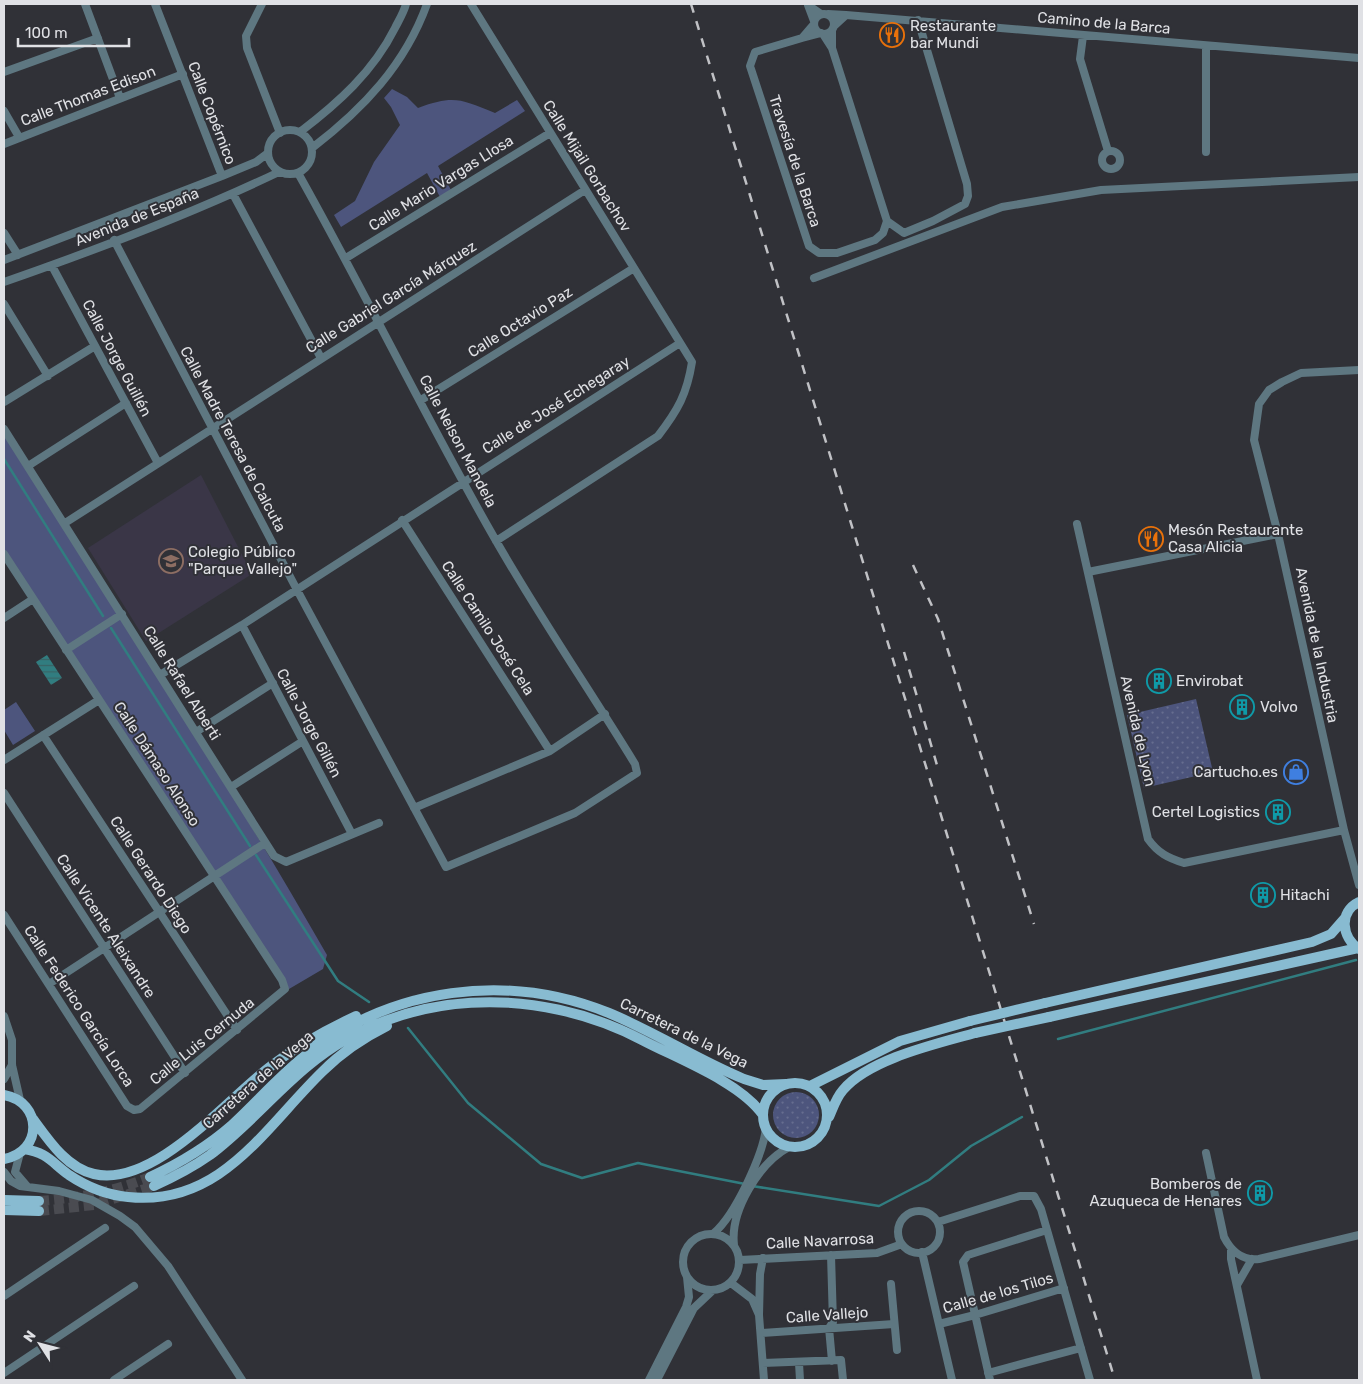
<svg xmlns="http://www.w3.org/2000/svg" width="1363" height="1384" font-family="Rubik,sans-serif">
<defs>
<pattern id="grass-dots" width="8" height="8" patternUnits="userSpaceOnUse" patternTransform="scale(1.25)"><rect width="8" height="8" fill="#4d557d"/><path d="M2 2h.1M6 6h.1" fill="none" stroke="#666d8f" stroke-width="1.8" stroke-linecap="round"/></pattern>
<pattern id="water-rules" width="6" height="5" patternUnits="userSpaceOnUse" patternTransform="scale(1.25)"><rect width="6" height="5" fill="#317d80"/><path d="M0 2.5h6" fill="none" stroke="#396365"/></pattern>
</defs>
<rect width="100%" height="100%" fill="#303137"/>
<path fill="#3a3647" d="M201 475 252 574 146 641 88 548Z"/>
<path fill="url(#grass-dots)" d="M1196 699 1213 772 1144 788 1127 715Z
M773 1115a23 23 0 1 1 46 0a23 23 0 1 1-46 0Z"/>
<path fill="#4d557d" d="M392 89 407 97 418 108C454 95 460 99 495 113L517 100 525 111 438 166 451 190 440 197 427 173 341 227 334 215 355 201 374 162 400 125 391 107 384 98Z
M4 435C114 607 226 778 327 955L323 969 289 989 4 550Z
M16 702 35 731 13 745 4 730V710Z"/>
<path fill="url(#water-rules)" d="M47 655 62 678 51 685 36 662Z"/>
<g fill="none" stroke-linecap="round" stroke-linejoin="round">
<path stroke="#317d80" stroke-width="2.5" d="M4 459 103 616
M111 628 250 846
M256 855 338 981 369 1002
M408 1028 468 1103 541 1164 582 1178 638 1163 745 1184
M1058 1039 1356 960
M752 1186 879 1206 929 1180 971 1146 1022 1117"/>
<path stroke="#4a4b51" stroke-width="10" stroke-dasharray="10 5" stroke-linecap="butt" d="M39 1201C78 1198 113 1192 150 1177
M39 1211 94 1205 154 1186"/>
<path stroke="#5e7781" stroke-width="8" d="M85 4 120 98
M155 4 222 176
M262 4 246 36 247 48 280 133
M471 4 692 362C687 394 678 410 658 436L496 541
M814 24a10 10 0 1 1 20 0a10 10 0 1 1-20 0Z
M828 14 846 15 834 26
M846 15 1359 58
M814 21 808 5 821 14
M814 24 802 38 821 33
M823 34 832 48V31
M1083 36 1080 59 1108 151
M802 38 755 52 750 66 809 246 819 253H837L875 240 883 233 887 221 832 48
M4 72 98 38
M4 111 19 137
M268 152a22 22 0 1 1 44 0a22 22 0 1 1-44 0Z
M300 132C338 103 373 72 395 28 399 20 404 12 406 4
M4 144 183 74
M312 148C363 109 405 65 427 4
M1102 160a9 9 0 1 1 18 0a9 9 0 1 1-18 0Z
M1206 152V46
M233 194 321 358
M887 221 904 233 933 221 965 204 968 196 967 184 918 20
M4 233 18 255
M114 240 296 588 446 867 575 813 637 773 635 764C589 689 539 616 495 539 426 419 366 294 298 173
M346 258 550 133
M4 260 222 176 256 162 268 153
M52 266 158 463
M814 278 1002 207 1101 190 1359 177
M4 282C96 250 191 214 279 172
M4 304 48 376
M1359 370 1301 373 1282 382 1269 390 1259 404 1254 440 1278 534 1344 830 1359 885
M421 400 634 268
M4 402 95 346
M4 429 274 856 286 862 379 823
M28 466 126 403
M402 520 550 751
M65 523 585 190
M1077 524 1148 839C1158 853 1168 858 1184 863L1344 830
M4 554 282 980 285 989 140 1109 134 1110 127 1106 4 915
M1088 572 1278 534
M4 618 33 599
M242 625 352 834
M66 650 122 614
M160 675 242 625 680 343
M196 732 273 683
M43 735 237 1030
M4 760 99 700
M231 787 303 741
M4 793 185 1073
M414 808 550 751 605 714
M49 984 265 843
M4 1016 12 1040V1065L20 1100
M4 1079 12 1065
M20 1153 15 1172 27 1186
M1206 1153 1224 1237C1231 1251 1243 1261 1259 1259L1359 1235
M4 1172 11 1181 20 1186 59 1191 92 1200 120 1216 135 1227 168 1266 242 1380
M898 1232a21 21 0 1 1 42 0a21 21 0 1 1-42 0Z
M938 1222 1020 1196H1034L1041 1209 1090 1380
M714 1233C735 1215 763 1155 766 1128
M683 1262a28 28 0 1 1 56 0a28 28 0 1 1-56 0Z
M734 1245C730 1211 759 1163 789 1147
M1231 1248V1259L1257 1380
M922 1252 952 1380
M831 1255 833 1322 829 1328 832 1361
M740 1260 877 1253 902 1244
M731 1283 752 1299 759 1315 764 1380
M891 1284 897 1350
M1237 1285 1252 1259
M4 1296 105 1228
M759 1315 760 1274 763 1258
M939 1324 975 1315 1064 1288
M762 1333 894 1324
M763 1363 841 1360 843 1380
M799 1363 800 1380
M4 1373 134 1286
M988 1373 1081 1348
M114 1380 168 1344
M649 1380 686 1307 689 1297 687 1277
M657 1380 694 1308 712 1291
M990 1380 963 1262 968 1255 1047 1230"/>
<path stroke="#88bbd1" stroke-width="10" d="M1359 902C1338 912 1342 938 1359 949
M1045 1003 1312 942 1331 934 1345 918
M1049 1017 1358 948
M763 1115a32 32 0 1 1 64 0a32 32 0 1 1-64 0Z
M810 1086 900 1041 970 1021
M4 1095C43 1102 43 1152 4 1159
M829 1117C833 1108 836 1098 843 1090 869 1059 936 1044 975 1033
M33 1119C49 1141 67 1168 94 1174 154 1188 227 1099 271 1066 297 1046 326 1030 356 1016
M24 1149C48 1153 51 1162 69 1175 87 1187 107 1195 128 1197 221 1207 265 1127 323 1071 342 1052 363 1038 387 1026
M150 1177C180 1163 207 1147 232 1125 257 1102 279 1076 306 1055 392 987 507 972 609 1013 655 1032 698 1060 744 1079L763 1085 786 1084
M154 1186C174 1177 193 1167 210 1155 246 1128 274 1094 308 1066 402 987 537 985 642 1040 678 1059 740 1082 763 1115
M4 1200 39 1201
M4 1210 39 1211"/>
<path stroke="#c0c1c5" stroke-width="2.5" stroke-dasharray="9 9" stroke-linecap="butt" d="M691 4 1115 1380
M913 565 938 619 1034 924
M904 652 939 772"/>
<path stroke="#88bbd1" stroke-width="10" d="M970 1021 1045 1003
M975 1033 1049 1017"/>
</g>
<defs>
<symbol id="restaurant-ring" viewBox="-11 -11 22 22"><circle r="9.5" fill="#303137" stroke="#e8710a" stroke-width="1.5"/><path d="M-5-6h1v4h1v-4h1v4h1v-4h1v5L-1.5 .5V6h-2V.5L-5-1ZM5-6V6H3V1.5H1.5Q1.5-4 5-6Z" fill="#e8710a"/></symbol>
<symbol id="school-ring" viewBox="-11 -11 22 22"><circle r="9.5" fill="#303137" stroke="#8d6e63" stroke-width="1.5"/><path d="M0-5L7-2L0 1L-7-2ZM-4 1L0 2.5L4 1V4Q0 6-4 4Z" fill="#8d6e63"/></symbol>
<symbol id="building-ring" viewBox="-11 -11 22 22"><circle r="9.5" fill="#303137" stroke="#0f9aa8" stroke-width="1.5"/><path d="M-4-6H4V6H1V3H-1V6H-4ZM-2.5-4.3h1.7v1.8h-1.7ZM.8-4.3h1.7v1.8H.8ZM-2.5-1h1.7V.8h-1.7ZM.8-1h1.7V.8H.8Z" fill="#0f9aa8"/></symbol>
<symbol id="shop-ring" viewBox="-11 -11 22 22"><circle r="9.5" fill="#303137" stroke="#3f7fe0" stroke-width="1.5"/><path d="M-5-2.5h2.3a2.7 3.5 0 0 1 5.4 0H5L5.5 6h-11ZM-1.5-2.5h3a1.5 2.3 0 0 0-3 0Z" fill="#3f7fe0"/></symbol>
</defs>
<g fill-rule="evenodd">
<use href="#restaurant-ring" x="878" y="21" width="28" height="28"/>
<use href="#restaurant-ring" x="1137" y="525" width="28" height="28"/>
<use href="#school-ring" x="157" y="547" width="28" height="28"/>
<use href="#building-ring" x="1145" y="667" width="28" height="28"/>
<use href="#building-ring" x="1228" y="693" width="28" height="28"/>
<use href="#shop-ring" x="1282" y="758" width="28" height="28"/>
<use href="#building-ring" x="1264" y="798" width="28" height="28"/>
<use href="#building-ring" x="1249" y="881" width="28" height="28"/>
<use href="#building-ring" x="1246" y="1179" width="28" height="28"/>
</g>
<g text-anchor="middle" stroke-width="4" stroke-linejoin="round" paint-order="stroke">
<g font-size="15" fill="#e0e1e5" stroke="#303137">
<text transform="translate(1104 23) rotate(5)" y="5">Camino de la Barca</text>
<text transform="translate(88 96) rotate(-21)" y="5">Calle Thomas Edison</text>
<text transform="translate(212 113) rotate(69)" y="5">Calle Copérnico</text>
<text transform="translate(795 161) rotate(72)" y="5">Travesía de la Barca</text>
<text transform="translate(587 166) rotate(58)" y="5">Calle Mijail Gorbachov</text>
<text transform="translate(441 183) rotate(-32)" y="5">Calle Mario Vargas Llosa</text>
<text transform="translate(137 217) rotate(-22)" y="5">Avenida de España</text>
<text transform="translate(391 297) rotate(-32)" y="5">Calle Gabriel García Márquez</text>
<text transform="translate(520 322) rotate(-32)" y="5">Calle Octavio Paz</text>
<text transform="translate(117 358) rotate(62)" y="5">Calle Jorge Guillén</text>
<text transform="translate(556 405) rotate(-32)" y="5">Calle de José Echegaray</text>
<text transform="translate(233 439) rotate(62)" y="5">Calle Madre Teresa de Calcuta</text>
<text transform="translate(458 441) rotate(62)" y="5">Calle Nelson Mandela</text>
<text transform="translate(488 628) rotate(57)" y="5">Calle Camilo José Cela</text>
<text transform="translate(1317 645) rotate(78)" y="5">Avenida de la Industria</text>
<text transform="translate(182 683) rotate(58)" y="5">Calle Rafael Alberti</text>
<text transform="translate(309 723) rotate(62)" y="5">Calle Jorge Gillén</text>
<text transform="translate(1138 731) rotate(77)" y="5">Avenida de Lyon</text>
<text transform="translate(157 764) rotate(57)" y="5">Calle Dámaso Alonso</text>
<text transform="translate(151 875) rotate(57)" y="5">Calle Gerardo Diego</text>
<text transform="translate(106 926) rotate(57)" y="5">Calle Vicente Aleixandre</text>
<text transform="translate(79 1006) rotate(57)" y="5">Calle Federico García Lorca</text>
<text transform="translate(684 1033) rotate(26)" y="5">Carretera de la Vega</text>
<text transform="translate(202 1041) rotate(-39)" y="5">Calle Luis Cernuda</text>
<text transform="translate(258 1080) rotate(-41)" y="5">Carretera de la Vega</text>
<text transform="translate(820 1241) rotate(-3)" y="5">Calle Navarrosa</text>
<text transform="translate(998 1293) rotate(-16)" y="5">Calle de los Tilos</text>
<text transform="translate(827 1315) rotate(-4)" y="5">Calle Vallejo</text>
</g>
<g font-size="15" fill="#e0e1e5" stroke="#303137" text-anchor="start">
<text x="910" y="31">Restaurante<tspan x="910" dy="17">bar Mundi</tspan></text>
<text x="1168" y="535">Mesón Restaurante<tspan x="1168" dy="17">Casa Alicia</tspan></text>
<text x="188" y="557">Colegio Público<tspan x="188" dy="17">"Parque Vallejo"</tspan></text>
<text x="1176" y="686">Envirobat</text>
<text x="1260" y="712">Volvo</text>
<text x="1278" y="777" text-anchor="end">Cartucho.es</text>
<text x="1260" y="817" text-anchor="end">Certel Logistics</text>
<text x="1280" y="900">Hitachi</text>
<text x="1242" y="1189" text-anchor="end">Bomberos de<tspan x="1242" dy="17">Azuqueca de Henares</tspan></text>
</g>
</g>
<rect width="1363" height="1384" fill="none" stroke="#e0e1e5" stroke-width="10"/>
<g transform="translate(40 1344) rotate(306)" stroke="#303137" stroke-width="4" paint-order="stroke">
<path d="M0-4L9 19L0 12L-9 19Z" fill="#e0e1e5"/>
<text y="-8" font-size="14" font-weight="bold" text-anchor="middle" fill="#e0e1e5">N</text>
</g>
<path d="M18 38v8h111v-8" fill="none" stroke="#e0e1e5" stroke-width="2.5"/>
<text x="25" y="38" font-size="15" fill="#e0e1e5" stroke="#303137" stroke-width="4" paint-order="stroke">100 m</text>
</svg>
